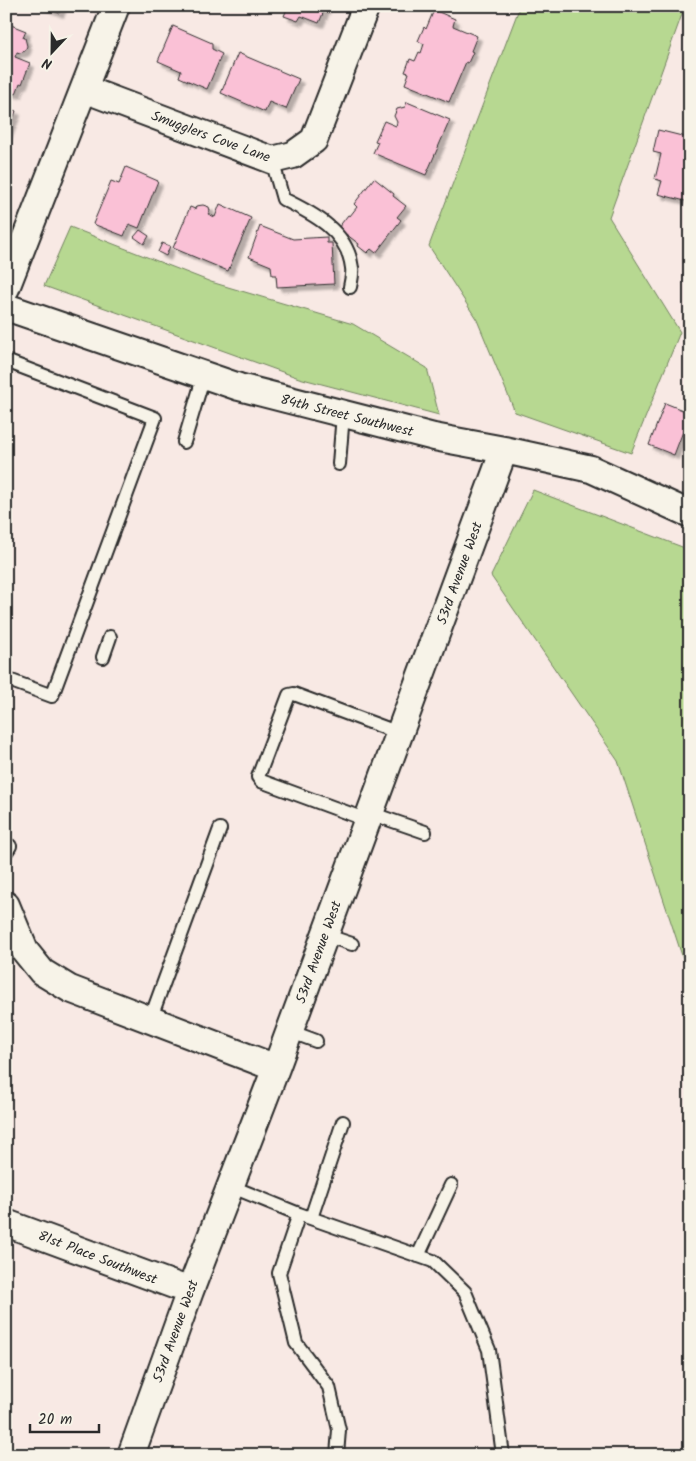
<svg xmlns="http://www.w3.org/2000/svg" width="696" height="1461" font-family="Kalam,sans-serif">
<defs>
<filter id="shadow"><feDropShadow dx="4.5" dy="4.5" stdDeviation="1" flood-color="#0004"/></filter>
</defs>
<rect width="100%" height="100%" fill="#f8e9e4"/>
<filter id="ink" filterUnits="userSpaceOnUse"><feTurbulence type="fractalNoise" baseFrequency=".02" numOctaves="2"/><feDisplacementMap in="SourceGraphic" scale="10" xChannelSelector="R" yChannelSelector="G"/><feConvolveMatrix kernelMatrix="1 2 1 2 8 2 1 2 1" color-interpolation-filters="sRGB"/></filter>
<g filter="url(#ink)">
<path fill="#b7d891" stroke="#71825e" d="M520 6H685L609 217 680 332 631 453 515 412 477 320 429 246Z
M70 227 211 282 353 324 427 368 439 415 299 378 44 286Z
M533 490 690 550V980L618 761 491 576Z"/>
<path fill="#fac1d6" stroke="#2b2b2b" filter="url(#shadow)" d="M42 6H62L59 13Z
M280 6H326L319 23 301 16 298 21 284 16 287 9Z
M434 10 455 19 453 26 477 36 471 51 473 52 468 63 466 62 449 102 405 84 409 73 405 72 410 59 415 61 419 52 421 53 424 44 418 41 424 27 426 29Z
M6 23 26 31 23 38H25L27 46 25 51 20 53 17 52 15 57 30 63 22 84 20 83 16 94 6 91Z
M173 26 212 43V49L222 54 207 89 179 77 181 71 158 61Z
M238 53 299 79 286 109 269 102 265 112 221 93Z
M407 102 450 120 426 175 373 153 378 142 375 141 384 121 396 126 397 122 394 116 397 109 405 107Z
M6 107 16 111 6 137Z
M658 130 690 138 689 202 658 194 662 181 655 179 661 154 653 152Z
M126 167 158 181 139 228 129 224 124 236 93 224 111 181 119 184Z
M374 178 394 194 393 196 406 206 397 217 401 220 376 253 371 249 367 253 358 246 359 244 338 228 348 215 350 216 357 207 354 204Z
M220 204 251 218 228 271 173 248 190 207 195 209 196 206 203 205 209 207 210 211 208 214 215 217Z
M260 226 293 239 327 237V243H332L334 284 277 287 276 275H272L271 266 249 257Z
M140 230 149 236 144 244 134 237Z
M162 243 170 246 166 256 158 252Z
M665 403 690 413 674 455 649 445Z"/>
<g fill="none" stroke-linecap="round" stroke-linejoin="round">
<defs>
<path id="service" d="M272 160 283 199C312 213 348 231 352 268 353 274 351 281 350 287
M6 361 155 418 52 696 6 679
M184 442 204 375
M339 464 343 414
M103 657 110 637
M370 813 425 832
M367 820 261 781 258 777 289 695 294 694 399 733
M6 852 10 846
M325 935 352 944
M150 1020 220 829
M289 1031 316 1041
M230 1186 299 1214 433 1261 465 1292 489 1350 503 1455
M299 1214 279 1273 296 1343 329 1387 339 1430 337 1455
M311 1218 343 1122
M418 1256 451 1185"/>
<path id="minor" d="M84 89 272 160 293 155 314 140 366 6
M6 288 116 6
M6 307 239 387 434 437 504 450 591 469 690 514
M6 905 25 951 42 972 70 989 276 1068
M6 1223 190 1291
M131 1455 190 1291 276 1068 504 450"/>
</defs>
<use href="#service" stroke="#2b2b2b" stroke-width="16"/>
<use href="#minor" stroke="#2b2b2b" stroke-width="30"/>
<use href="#service" stroke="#f7f3e8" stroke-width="12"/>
<use href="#minor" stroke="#f7f3e8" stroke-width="26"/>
</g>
</g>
<g text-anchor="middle" stroke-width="5" stroke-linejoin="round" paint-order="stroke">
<g font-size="14" fill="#2b2b2b" stroke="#f7f3e8">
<text transform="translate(211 136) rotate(20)" y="5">Smugglers Cove Lane</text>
<text transform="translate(347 415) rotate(14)" y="5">84th Street Southwest</text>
<text transform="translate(459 573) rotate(-70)" y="5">53rd Avenue West</text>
<text transform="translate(318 952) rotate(-70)" y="5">53rd Avenue West</text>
<text transform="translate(98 1257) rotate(21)" y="5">81st Place Southwest</text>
<text transform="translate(175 1331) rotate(-70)" y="5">53rd Avenue West</text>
</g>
</g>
<rect width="696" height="1461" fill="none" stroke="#f7f3e8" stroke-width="25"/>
<rect x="12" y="12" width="671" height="1436" fill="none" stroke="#2b2b2b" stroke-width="2" filter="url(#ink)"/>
<g transform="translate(52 52) rotate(202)" stroke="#f7f3e8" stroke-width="4" paint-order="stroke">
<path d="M0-4L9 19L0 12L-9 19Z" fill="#2b2b2b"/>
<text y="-8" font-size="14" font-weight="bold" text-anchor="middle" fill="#2b2b2b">N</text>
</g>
<path d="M30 1424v8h69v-8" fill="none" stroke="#2b2b2b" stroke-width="2.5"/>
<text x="38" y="1424" font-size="15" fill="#2b2b2b" stroke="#f7f3e8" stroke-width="4" paint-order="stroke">20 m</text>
</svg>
